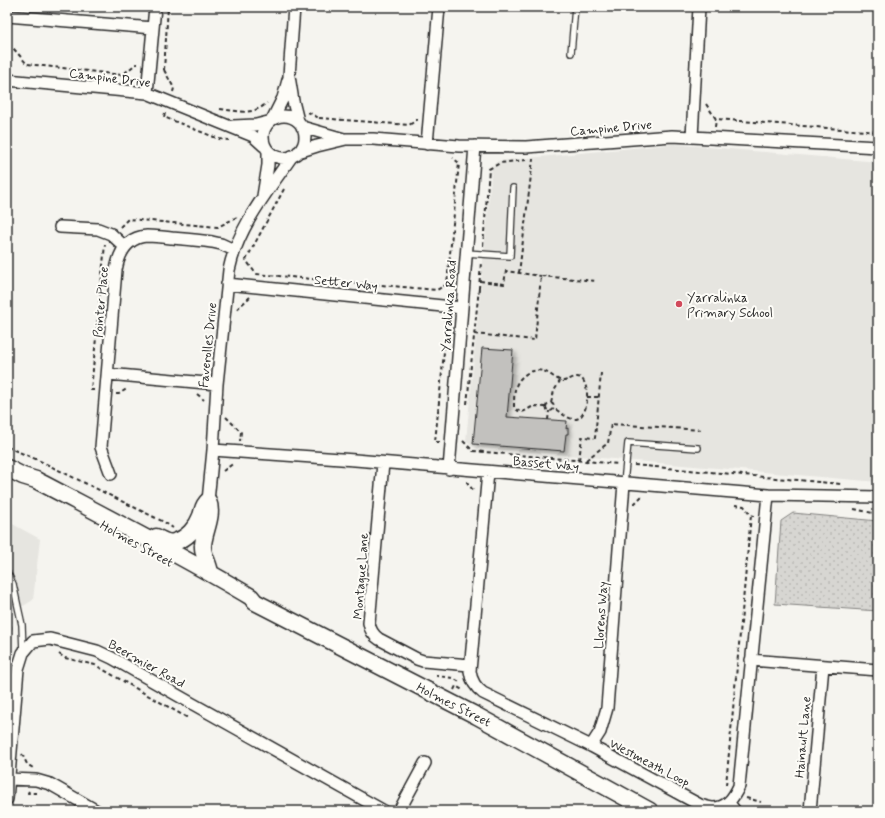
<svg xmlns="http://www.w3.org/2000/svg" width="885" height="818" font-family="Mynerve,sans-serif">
<defs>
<pattern id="park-dots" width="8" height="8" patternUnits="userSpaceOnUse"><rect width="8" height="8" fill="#d7d6d2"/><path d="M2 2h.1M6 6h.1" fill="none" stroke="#b9b8b4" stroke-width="1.8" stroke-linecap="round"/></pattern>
<filter id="shadow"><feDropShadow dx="3.5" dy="3.5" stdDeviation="2" flood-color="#0004"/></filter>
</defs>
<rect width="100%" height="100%" fill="#f5f4ef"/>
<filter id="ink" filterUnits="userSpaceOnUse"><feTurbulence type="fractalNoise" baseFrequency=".025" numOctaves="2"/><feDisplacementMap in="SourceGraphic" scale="8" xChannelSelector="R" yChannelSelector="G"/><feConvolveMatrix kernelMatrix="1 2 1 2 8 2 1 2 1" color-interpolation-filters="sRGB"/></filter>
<g filter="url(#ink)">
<path fill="#e6e5e0" d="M674 144 878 162V482L473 447 466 441 492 166 498 161Z
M7 521 40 539 33 600 7 616Z"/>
<path fill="url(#park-dots)" stroke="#81807e" d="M793 513 878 521V611L775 604 781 521Z"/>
<path fill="#c2c1be" stroke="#2b2b2b" filter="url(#shadow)" d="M482 348 513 350 507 417 567 421 566 429 568 428V434H566L564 451 473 444Z"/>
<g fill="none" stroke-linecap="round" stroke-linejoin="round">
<defs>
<path id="service" d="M571 53 575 7
M466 253 510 256 513 188
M624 483 628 443 698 448
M7 572 13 584 22 625 23 652"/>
<path id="minor" d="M294 7 289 76 293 101 298 121
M7 16 153 28
M7 80 147 93 253 136 264 146
M147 93 155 7
M263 137a21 21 0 1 1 42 0a21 21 0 1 1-42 0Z
M273 118 283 98 288 80
M233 126 256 125 268 122
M302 127 344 139
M692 137 699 7
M427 144 439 7
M298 152 317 146 346 139H373L459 146 526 147 672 136 692 137 878 147
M263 196 268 165V151
M60 227 98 229 111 234 125 247
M227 284 462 308
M108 374 217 384
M213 450 355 460 768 495 878 497
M383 463 369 623C370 630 373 635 379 639L417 659 423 661 470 665
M449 469 475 146
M488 472 470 671C471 680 475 687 483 693L591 746 700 805C704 806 709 808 713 808 727 808 734 797 739 786L768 495
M111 474 101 447 116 270C119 253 127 237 147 236 155 236 163 237 172 238 185 239 199 240 212 242L221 244 234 250
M208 501 213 450 217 384 229 270C238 227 267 192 292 156
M751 660 878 670
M591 746 600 732 607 708 624 483
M8 779 36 780 50 784 97 811
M7 799 18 669 23 653 33 641 50 639 97 651 112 658 193 704 384 811
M729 803 735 811
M399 811 425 763
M810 811 823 666"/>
<path id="secondary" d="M7 468 23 476 36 480C108 518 181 555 251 597L255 602 477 716 650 811
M156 537C162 540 168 544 174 542 187 539 197 527 201 516 203 510 203 505 208 501 214 515 204 531 203 545 202 555 209 563 210 573"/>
</defs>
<use href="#service" stroke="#2b2b2b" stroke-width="8"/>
<use href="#minor" stroke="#2b2b2b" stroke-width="14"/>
<use href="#secondary" stroke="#2b2b2b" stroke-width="19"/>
<path stroke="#2b2b2b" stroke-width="2" stroke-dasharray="4 3" stroke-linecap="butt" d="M7 48H13L27 64 122 75 136 64H138
M164 70 174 88 173 92
M164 70 168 7
M706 104 716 119 878 132
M220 109C239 111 252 116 267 103
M308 112 319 118V119
M165 113 164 117 219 139 229 140
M319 118 409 125 417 120V119
M715 127 716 119
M284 189 246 260 256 274 437 290 447 284 459 163 453 158
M120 227 128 219 218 227 237 217
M483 246 489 169 500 163 526 160
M519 273 533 159
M480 281 504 284 506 271 541 276
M478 288H479L481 262
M237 309 250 297
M474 334 535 340 541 276 596 281
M94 390H91L105 244
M116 394H119L128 388
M197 394 204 400
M587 397H598
M551 403 554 391 560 381
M546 407a4 4 0 1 1 8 0a4 4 0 1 1-8 0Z
M467 404 479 288
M546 407C543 407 539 406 536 406 526 407 524 418 514 407 514 401 514 391 516 386 520 375 533 368 543 371 550 373 555 379 562 381 568 382 576 373 582 379 590 387 589 416 576 419 568 420 560 412 554 408
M226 417 241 432 240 441
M548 420 549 411
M463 441 473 451 618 464
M440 442H435L447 322 444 319
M7 447 38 460 164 522 173 528
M579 460 582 437 595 438 601 373
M586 460 608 443 611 424 703 430
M634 465 841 484
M223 471 234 463
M466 482H467L472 489 476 490
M634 504 642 496
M735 505 744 506 751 515 754 516
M854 509 878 514
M7 605 11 625 9 655
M59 654 65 658 95 665 186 717 187 714
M437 674V676L453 678 461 683
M454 690 456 686 464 691
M22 754 27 764 33 768
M726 785 751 515
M29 791 28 793H37
M746 798 761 802"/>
<use href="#service" stroke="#fdfcf7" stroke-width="5.5"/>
<use href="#minor" stroke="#fdfcf7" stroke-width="11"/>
<use href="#secondary" stroke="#fdfcf7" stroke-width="16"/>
</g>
</g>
<circle fill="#d1495b" stroke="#fdfcf7" stroke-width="1.5" cx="679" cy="304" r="4"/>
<g text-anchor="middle" stroke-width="4" stroke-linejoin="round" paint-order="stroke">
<g font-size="13" fill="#2b2b2b" stroke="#fdfcf7">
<text transform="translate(110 77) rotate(7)" y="5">Campine Drive</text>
<text transform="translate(611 127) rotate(-5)" y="5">Campine Drive</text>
<text transform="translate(346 282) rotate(6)" y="5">Setter Way</text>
<text transform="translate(100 302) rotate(-85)" y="5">Pointer Place</text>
<text transform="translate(448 306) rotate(-86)" y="5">Yarralinka Road</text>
<text transform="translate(207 345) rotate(-84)" y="5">Faverolles Drive</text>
<text transform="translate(546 463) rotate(5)" y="5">Basset Way</text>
<text transform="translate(137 543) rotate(29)" y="5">Holmes Street</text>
<text transform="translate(360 576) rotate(-86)" y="5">Montague Lane</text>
<text transform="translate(600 615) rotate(-86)" y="5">Llorens Way</text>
<text transform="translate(147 663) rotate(29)" y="5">Beermier Road</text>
<text transform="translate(454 704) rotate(27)" y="5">Holmes Street</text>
<text transform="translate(802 737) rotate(-85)" y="5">Hainault Lane</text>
<text transform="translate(650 762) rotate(28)" y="5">Westmeath Loop</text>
</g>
<g font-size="13" fill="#2b2b2b" stroke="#fdfcf7" text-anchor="start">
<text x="687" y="302">Yarralinka<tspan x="687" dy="15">Primary School</tspan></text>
</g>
</g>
<rect width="885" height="818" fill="none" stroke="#fdfcf7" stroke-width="24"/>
<rect x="12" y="12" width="861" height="794" fill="none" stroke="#2b2b2b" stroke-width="1.5" filter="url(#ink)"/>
</svg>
